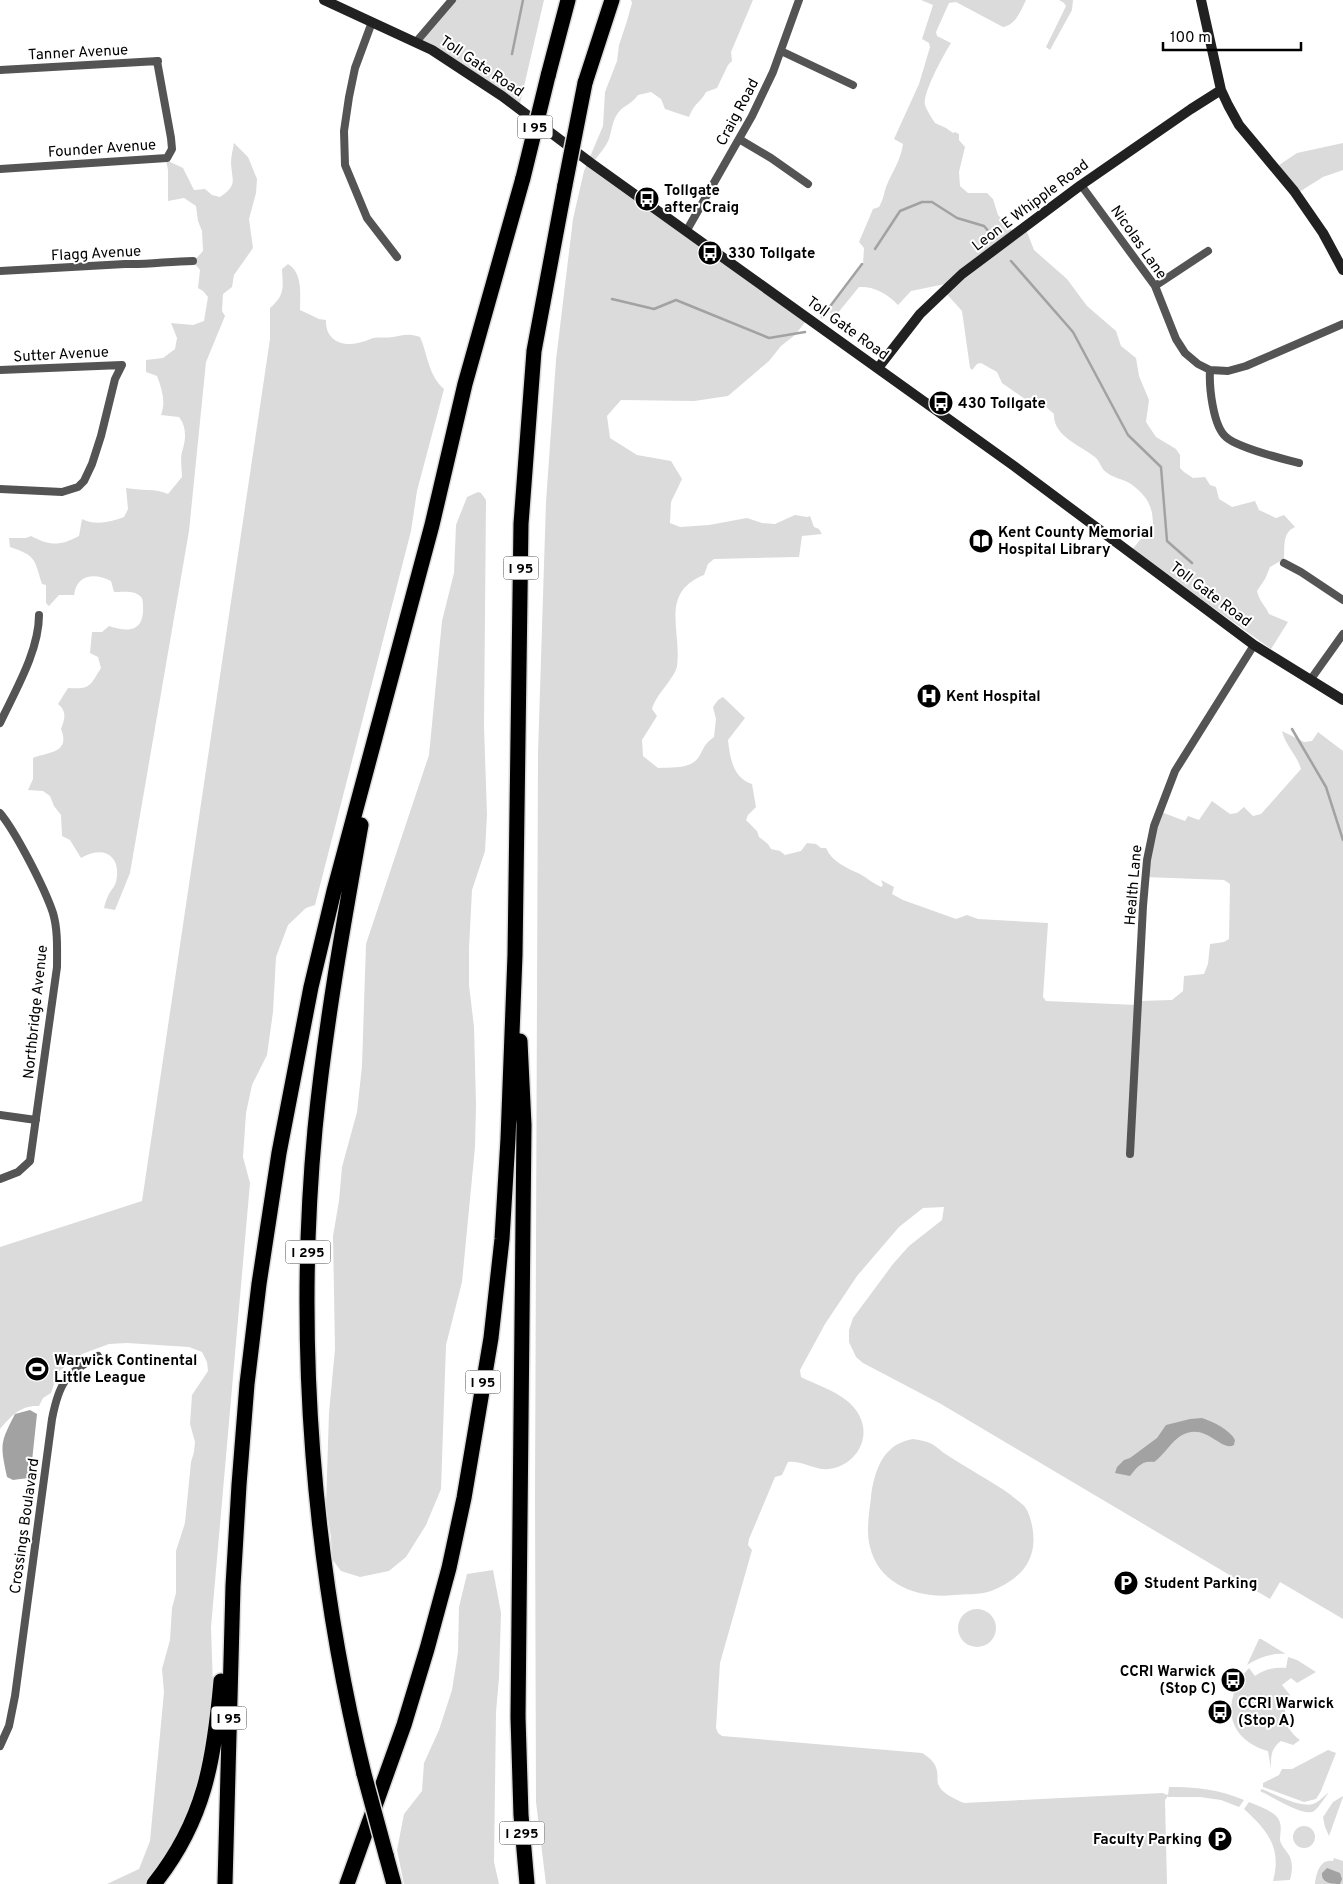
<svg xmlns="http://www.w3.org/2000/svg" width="1343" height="1884" font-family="Overpass,sans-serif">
<rect width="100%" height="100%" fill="#fff"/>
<path fill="#dbdbdb" d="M452 0H544L519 108 419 44Z
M631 0H753L731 52 732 61 728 65 717 88 706 92C702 101 694 103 689 117L665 109 661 99 651 92 638 95C632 104 624 105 618 113 612 121 612 130 609 139 606 147 598 155 594 162L806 321 795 335 781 346 769 361 728 396 694 401 621 400 607 416 610 438 637 455 671 461 682 479 671 502 670 523 680 527 709 525 747 518 762 523 775 524 795 515 807 517 810 516 814 527 819 529 822 534 802 536 799 557 714 559 708 564 704 575C659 593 682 631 677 666 675 678 656 694 652 709L657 716 642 740 643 756 658 768C672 767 692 770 700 755 705 745 705 744 714 737L716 719 713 707 718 700 723 697 745 718 728 740C730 758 733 778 752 784L756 807 748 815 746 820 757 831 759 837 768 844 771 849 780 851 785 855 801 851 807 843 816 844 821 848H826C832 862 847 868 860 874 867 878 874 884 881 887L883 885 881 880 894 887 892 894 903 900 956 919 967 915 978 919 1048 923 1043 997 1046 1001 1136 1005 1139 1001 1172 1000 1183 991 1184 976 1204 974 1208 964 1210 944 1224 942 1229 939 1230 884 1224 880 1145 877 1161 812 1185 821 1188 816 1199 820 1212 801 1230 814 1237 813 1244 807 1253 816 1261 814 1301 769C1297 755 1285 745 1282 731L1304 742 1312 741 1318 732 1343 751V1619L1280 1582 1270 1599 941 1404 863 1363 856 1357 849 1342V1330L853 1318 893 1264 909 1246 942 1220 944 1207 923 1208 899 1227 857 1276 825 1324 800 1370 801 1377C815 1384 835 1391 846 1400 863 1413 869 1433 858 1451 852 1460 841 1468 829 1469 815 1471 802 1460 788 1462L782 1475 775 1477 749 1539 748 1545 752 1550 720 1663 716 1728 718 1733 722 1736 922 1753C930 1758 935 1762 937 1771 938 1775 937 1780 938 1784 942 1794 955 1799 964 1803L1162 1793 1168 1795 1169 1787C1197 1787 1217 1789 1244 1800L1239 1807 1221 1800 1200 1797H1168V1796L1165 1800 1167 1884H546L536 1802 535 1495 538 753 546 502 556 360 573 219 584 171 603 126 605 92 617 61 619 45 627 21 632 3Z
M921 0H1026C1021 10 1016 25 1003 27L956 2 949 3 936 32 937 36 951 43C944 54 922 94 925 105 927 111 932 118 935 123L946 128 953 133 955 132 959 134V140L965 147 959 172 960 186 968 193H987L993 199 998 215 1013 231 1024 224 1034 250 1067 279 1087 306 1116 331 1121 346 1136 358 1139 376 1149 400 1146 422 1156 437 1176 449 1180 455V468L1184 472 1193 478 1205 477 1210 485 1216 487 1219 499 1232 507 1255 501 1259 510 1276 518 1284 515 1295 527C1282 533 1285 546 1284 559L1270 567 1265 579 1257 591C1259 601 1265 605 1269 614L1288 622 1271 649 1132 550 1139 541 1153 527C1153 506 1148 497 1131 484 1123 479 1113 478 1106 472 1101 469 1100 461 1095 457 1080 445 1053 436 1054 414L1037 399H1025L1002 383 997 372 981 363 977 364 972 370 970 368 962 311 944 291 950 283 911 291 898 305C888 294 874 286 859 287L837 314 826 312 844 287 863 264 864 248 859 242 873 209 879 207C883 200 884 194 886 187 892 172 901 160 903 144L894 139 919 84 930 47 929 43 922 39 933 5Z
M1059 0H1073L1072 10 1050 50 1046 47 1066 6 1064 3Z
M234 143 248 157 257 179 256 193 249 219 253 248 234 275 232 287 223 294 222 311 225 316 206 362 189 531 130 873 115 910 104 908C105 904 106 900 108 896 110 891 114 888 116 882 122 855 103 845 81 858L70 840 62 836 61 815 54 806 50 796 43 791 28 790 33 779V758C47 752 71 754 61 729 65 719 67 711 58 704L68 688C91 689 89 687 101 668L98 657 90 653 92 632H102L109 626C129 633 144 631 143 607 143 603 143 598 140 596 134 590 122 592 114 592L111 581C95 573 77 574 74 595H59L49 606 46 603V585L42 584C34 558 36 556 10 547L9 538H26L31 536C50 546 60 546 79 536L82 519C96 526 110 522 124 517L128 509 126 488C140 491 156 488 168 494L182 477C182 470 180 459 182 452 186 440 187 427 179 417L161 415C166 402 162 389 157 376L146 372V360L163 358 175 349 177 338 171 323 193 325 204 321 208 297 203 291 198 288 200 270 193 262 203 251 202 231 198 221 196 206 184 198 168 201V170L166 160 183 168 194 190 205 189 212 195 220 197C238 185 232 181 231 163 231 156 233 149 234 143Z
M1343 143V170L1323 177 1296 194 1279 165 1297 153Z
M288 264C303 273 300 294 300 310L319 319 326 320C325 339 341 347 358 343 363 342 368 340 373 338 379 337 386 338 393 337 403 335 409 333 420 337 428 355 428 375 444 389L417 491 411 531 315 905 306 908 288 925 276 957 273 1012 267 1055 252 1085 246 1113 243 1157 250 1183 211 1627 214 1718 195 1807 151 1884H107L139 1869 150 1841 164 1692 162 1669 170 1640 172 1608 176 1593V1551L185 1523 191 1462 194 1452 195 1442 190 1424 192 1395 208 1371 207 1362 202 1352 189 1347 127 1343 109 1344 82 1354 58 1372 51 1393 43 1398 39 1406C21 1405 11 1416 0 1429V1247L142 1201 270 339V308C285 295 283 288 282 269Z
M478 492 481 493 486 500 484 726 487 815 485 851 472 890 469 948V985L474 1027 476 1104 475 1147 462 1282 446 1345 441 1489 426 1525 406 1557 389 1571 360 1577 341 1571 332 1559 331 1537 326 1506 329 1413 335 1349 333 1236 339 1201 342 1167 357 1112 362 1066 366 944 429 755 442 621 454 573 456 525 467 497Z
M913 1439C919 1440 926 1441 932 1444 937 1447 942 1452 947 1455 968 1469 990 1480 1011 1495 1015 1499 1022 1503 1025 1507 1030 1514 1032 1524 1033 1532 1037 1563 1017 1581 991 1591 980 1595 965 1594 954 1595 919 1599 879 1585 870 1547 866 1532 869 1513 871 1498 872 1483 878 1460 890 1450 897 1443 904 1441 913 1439Z
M493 1570 501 1613 499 1678 496 1712 494 1862 499 1884H404L397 1850 404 1814 422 1791 424 1763 439 1730 452 1690 458 1652 459 1607 467 1574Z
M958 1628a19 19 0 1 1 38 0a19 19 0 1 1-38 0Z
M1259 1639H1261L1286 1654C1272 1653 1259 1657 1247 1665Z
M1288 1657 1297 1660 1316 1672 1297 1683 1291 1678 1282 1685 1290 1695C1281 1711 1284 1729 1300 1740L1293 1745 1281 1741C1270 1749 1271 1758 1271 1769L1268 1751C1237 1742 1223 1718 1236 1688 1240 1680 1243 1674 1249 1668L1255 1676C1265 1669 1275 1667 1286 1668Z
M1328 1750 1336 1753 1321 1791 1316 1799 1304 1802 1263 1787V1783L1279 1775 1282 1769H1292Z
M1262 1789C1274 1794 1300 1808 1313 1804 1319 1802 1324 1796 1329 1792 1325 1797 1320 1806 1314 1811 1305 1818 1271 1796 1260 1791Z
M1343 1796V1797L1329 1836 1325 1827 1323 1817 1333 1802Z
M1249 1802C1258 1806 1271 1810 1277 1817 1283 1824 1280 1832 1280 1840 1281 1846 1287 1851 1290 1857 1293 1864 1292 1873 1290 1880L1273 1881C1282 1848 1268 1831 1244 1809Z
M1293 1837a11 11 0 1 1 22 0a11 11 0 1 1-22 0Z
M1334 1858 1343 1861V1884H1315C1316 1874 1320 1858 1333 1861Z"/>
<path fill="#a2a2a2" d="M30 1410 37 1414 32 1461 28 1478 13 1480 7 1477C0 1444 0 1443 15 1414Z
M1202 1418C1214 1422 1230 1430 1235 1440L1234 1445C1222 1452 1208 1426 1187 1433 1172 1438 1166 1454 1154 1462 1142 1460 1137 1467 1130 1476L1115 1473 1117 1467 1124 1460 1130 1458 1157 1438 1166 1425 1190 1419Z
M1327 1868 1340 1873 1342 1879 1340 1884C1332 1884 1321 1883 1322 1873Z"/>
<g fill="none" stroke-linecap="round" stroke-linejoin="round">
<path stroke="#a2a2a2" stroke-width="2.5" d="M512 54 523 0
M875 249 900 211 922 202H932L957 218 984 226 990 233
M1011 261 1073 332 1128 435 1161 467 1167 541 1192 563
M612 299 654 309 676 300 769 338 805 332
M822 317 862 264
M1292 729 1326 787 1343 840"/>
<defs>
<path id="highway" d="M548 76 568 0
M585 83 612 0
M361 825C343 926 325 1027 315 1129 295 1343 313 1566 364 1774
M520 1041 524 1125 518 1717 521 1815 527 1884
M386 1855 394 1884
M154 1884C205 1820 214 1760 221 1681
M225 1884 233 1586 239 1485 247 1384 259 1284 279 1153 311 987 334 891 432 525 465 384 523 178
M347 1884 404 1725 427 1649 449 1568 464 1498 491 1338 502 1239 508 1139 515 955 521 524 534 351 565 185"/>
</defs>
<use href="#highway" stroke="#dbdbdb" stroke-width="18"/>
<path stroke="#545454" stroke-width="8" d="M372 22 355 68 349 97 344 131 345 165 367 218 397 257
M416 42 452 0
M781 51 853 85
M0 70 158 61
M739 139 771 158 808 184
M0 169 167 158 172 149 171 138 157 61
M1081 185 1155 286 1176 339 1185 353 1198 364 1210 370 1228 371 1246 366 1343 324
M687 230 752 116 773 72 799 0
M0 271 125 264C148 265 170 261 193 261
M1155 286 1208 251
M0 370 122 365 115 379 101 436 92 464 84 481 78 487 62 492 0 489
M1210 370C1209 387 1213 426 1226 437 1238 448 1283 459 1299 463
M1284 563 1301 572 1343 600
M1311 679 1343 634
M0 723C15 691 39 651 39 615
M0 813C16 832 45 889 53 913 58 930 57 949 57 967L30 1161 18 1172 0 1179
M0 1115 36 1120
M1130 1154 1143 906 1147 860 1154 826 1175 771 1254 645
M0 1746 9 1726 15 1696 52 1419C59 1383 65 1374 98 1356"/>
<path stroke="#212121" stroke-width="10" d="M324 0 432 50 502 96 591 163 1014 466 1254 645 1343 700
M1201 0 1221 90 1228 105 1239 125 1294 191 1323 233 1343 270
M878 368 920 314 962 274 1081 185 1191 109 1221 90"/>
<use href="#highway" stroke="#000" stroke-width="15"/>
<defs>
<path id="highway-bridge" d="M523 178 548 76
M565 185 585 83
M364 1774 386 1855"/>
</defs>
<use href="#highway-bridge" stroke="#dbdbdb" stroke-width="18" stroke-linecap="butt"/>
<use href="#highway-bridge" stroke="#000" stroke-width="15"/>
</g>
<defs>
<symbol id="bus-disc" viewBox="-11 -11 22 22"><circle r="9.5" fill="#000" stroke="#fff"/><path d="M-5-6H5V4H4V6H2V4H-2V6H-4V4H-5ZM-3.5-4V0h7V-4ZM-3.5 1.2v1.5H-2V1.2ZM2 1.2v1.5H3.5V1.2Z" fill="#fff"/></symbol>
<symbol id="library-disc" viewBox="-11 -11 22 22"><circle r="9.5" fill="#000" stroke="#fff"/><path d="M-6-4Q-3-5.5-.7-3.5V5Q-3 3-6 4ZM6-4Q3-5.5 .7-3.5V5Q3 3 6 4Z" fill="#fff"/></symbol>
<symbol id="hospital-disc" viewBox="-11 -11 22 22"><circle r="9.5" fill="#000" stroke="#fff"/><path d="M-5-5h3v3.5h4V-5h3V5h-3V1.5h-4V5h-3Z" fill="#fff"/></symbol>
<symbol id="stadium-disc" viewBox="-11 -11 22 22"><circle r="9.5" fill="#000" stroke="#fff"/><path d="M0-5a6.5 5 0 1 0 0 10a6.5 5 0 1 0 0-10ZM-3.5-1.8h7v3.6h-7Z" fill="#fff"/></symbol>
<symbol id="parking-disc" viewBox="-11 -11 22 22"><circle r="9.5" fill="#000" stroke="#fff"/><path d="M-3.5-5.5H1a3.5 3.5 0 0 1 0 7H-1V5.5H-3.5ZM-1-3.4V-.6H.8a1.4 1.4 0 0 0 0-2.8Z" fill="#fff"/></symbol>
</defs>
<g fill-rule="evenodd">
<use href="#bus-disc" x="633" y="185" width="28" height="28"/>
<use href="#bus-disc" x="696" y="239" width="28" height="28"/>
<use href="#bus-disc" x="927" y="389" width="28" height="28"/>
<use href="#library-disc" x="967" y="527" width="28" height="28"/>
<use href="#hospital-disc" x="915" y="682" width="28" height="28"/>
<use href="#stadium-disc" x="23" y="1355" width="28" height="28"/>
<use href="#parking-disc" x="1112" y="1569" width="28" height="28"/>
<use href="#bus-disc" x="1219" y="1666" width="28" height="28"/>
<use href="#bus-disc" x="1206" y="1698" width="28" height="28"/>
<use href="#parking-disc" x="1206" y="1825" width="28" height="28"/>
</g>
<g text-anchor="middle" stroke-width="4" stroke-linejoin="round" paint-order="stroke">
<g fill="#fff" stroke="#4c4c4c" stroke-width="1">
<rect x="517.5" y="115.5" width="35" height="23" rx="4"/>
<rect x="503.5" y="556.5" width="35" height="23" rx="4"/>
<rect x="285.5" y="1240.5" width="45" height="23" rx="4"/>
<rect x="465.5" y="1370.5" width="35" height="23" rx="4"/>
<rect x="211.5" y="1706.5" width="35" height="23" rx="4"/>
<rect x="499.5" y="1821.5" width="45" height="23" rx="4"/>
</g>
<g font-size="14" font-weight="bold" fill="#000">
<text x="535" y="132">I 95</text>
<text x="521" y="573">I 95</text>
<text x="308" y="1257">I 295</text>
<text x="483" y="1387">I 95</text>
<text x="229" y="1723">I 95</text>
<text x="522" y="1838">I 295</text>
</g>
<g font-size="15" fill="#000" stroke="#fff">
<text transform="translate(78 52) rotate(-3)" y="5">Tanner Avenue</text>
<text transform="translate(482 66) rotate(34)" y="5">Toll Gate Road</text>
<text transform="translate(737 112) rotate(-62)" y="5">Craig Road</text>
<text transform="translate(102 148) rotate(-4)" y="5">Founder Avenue</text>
<text transform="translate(1030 205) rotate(-37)" y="5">Leon E Whipple Road</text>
<text transform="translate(1139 242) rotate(55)" y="5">Nicolas Lane</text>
<text transform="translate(96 253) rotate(-3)" y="5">Flagg Avenue</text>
<text transform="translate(848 328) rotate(36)" y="5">Toll Gate Road</text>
<text transform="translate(61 354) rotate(-3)" y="5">Sutter Avenue</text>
<text transform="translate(1211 594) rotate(37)" y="5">Toll Gate Road</text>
<text transform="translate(1133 885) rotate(-85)" y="5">Health Lane</text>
<text transform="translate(35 1012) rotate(-84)" y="5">Northbridge Avenue</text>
<text transform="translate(24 1526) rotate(-82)" y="5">Crossings Boulavard</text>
</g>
<g font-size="15" font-weight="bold" fill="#000" stroke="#fff" text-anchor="start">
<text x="664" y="195">Tollgate<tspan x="664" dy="17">after Craig</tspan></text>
<text x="728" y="258">330 Tollgate</text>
<text x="958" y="408">430 Tollgate</text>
<text x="998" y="537">Kent County Memorial<tspan x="998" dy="17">Hospital Library</tspan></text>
<text x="946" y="701">Kent Hospital</text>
<text x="54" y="1365">Warwick Continental<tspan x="54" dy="17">Little League</tspan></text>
<text x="1144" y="1588">Student Parking</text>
<text x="1216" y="1676" text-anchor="end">CCRI Warwick<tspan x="1216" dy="17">(Stop C)</tspan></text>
<text x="1238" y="1708">CCRI Warwick<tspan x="1238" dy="17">(Stop A)</tspan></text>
<text x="1202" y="1844" text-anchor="end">Faculty Parking</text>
</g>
</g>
<path d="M1163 42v8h138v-8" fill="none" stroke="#000000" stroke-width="2.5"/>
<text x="1170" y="42" font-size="15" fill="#000000" stroke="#ffffff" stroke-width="4" paint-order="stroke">100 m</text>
</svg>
